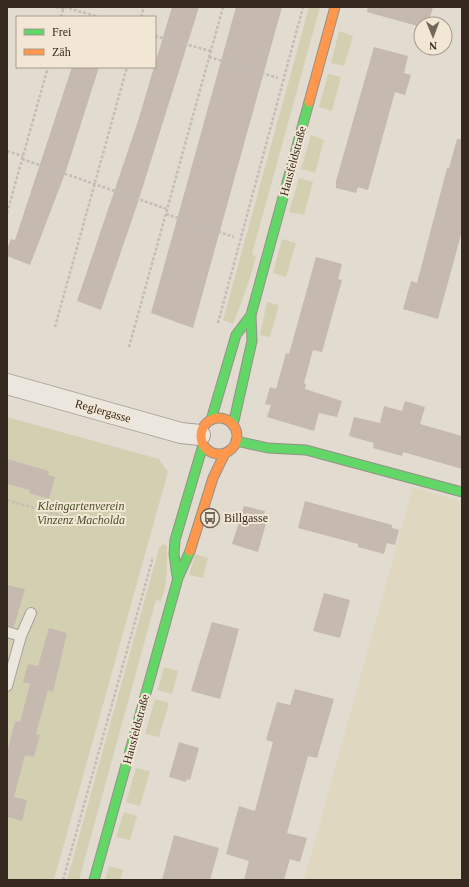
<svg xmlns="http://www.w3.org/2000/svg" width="469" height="887" font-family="'Times New Roman',serif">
<rect width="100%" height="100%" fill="#e2dbcf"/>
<path fill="#e0d7c1" d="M413 487 462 502V880H304Z"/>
<path fill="#d3d0b2" d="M309 7H320L252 254 256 257 246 290 233 324 223 320Z
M339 31 353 36 344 66 331 63Z
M328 74 341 77 332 111 319 107Z
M311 135 324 140 315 173 301 169Z
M299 178 313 182 304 215 289 212Z
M282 239 296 243 286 277 273 273Z
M267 302 279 305 270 337 260 335Z
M7 417 159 459 168 472 54 880H7Z
M163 544 167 546C167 565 168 583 161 601L156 600 79 880H67L159 548Z
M195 554 208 558 203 578 189 575Z
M164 667 178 671 172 694 158 690Z
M155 699 169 703 159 737 145 734Z
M136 768 150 771 140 806 126 802Z
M124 812 137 816 130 840 116 837Z
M109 866 123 870 120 880H105Z"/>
<path fill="#c6b9b0" d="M172 7H199L138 202 101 310 77 301 138 121Z
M236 7H282L193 328 151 313Z
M368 7H433L428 24H421V27L367 12Z
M374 47 408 56 404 73 411 75 405 95 395 92 368 190 358 187 356 193 336 188V181Z
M72 67H99L66 171 30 265 7 256V249L11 239 15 240Z
M457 139H462V231L438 319 403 309 411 281 417 283 447 168H449Z
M316 257 342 264 338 279 342 280 322 352 313 350 304 383 306 384 305 389 342 401 337 417 319 413 314 431 267 417 271 405 265 404 270 387 276 389 286 353 289 354Z
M405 401 425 407 420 424 462 436V469L403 452 402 456 373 448 374 443 349 436 354 417 380 423 384 406 402 411Z
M7 459 49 471 48 475 55 477 49 499 29 493 30 490 7 484Z
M305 501 392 525V528L399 530 395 545 387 543 384 554 358 547V544L298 528Z
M244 506 265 511 263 519 267 520 258 552 232 544Z
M7 585 25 589 14 627 7 626Z
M324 593 350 600 340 638 313 631Z
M212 622 239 629 220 699 191 691Z
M49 628 67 633 53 692 48 690 36 734 40 735 34 757 25 755 14 797 27 800 22 821 7 817V753L15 721 20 722 30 684 23 682 28 664 38 666Z
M295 689 334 699 317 758 308 756 287 833 307 838 300 862 290 859 284 880H244L249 861 226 854 239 806 255 811 273 742 266 740 277 702 290 705Z
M179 742 199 748 190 780 187 779 186 782 169 777Z
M174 835 219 848 210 880H162Z"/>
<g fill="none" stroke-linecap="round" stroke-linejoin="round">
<defs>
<path id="lane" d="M7 632 21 636
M7 686 21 636 31 613"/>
<path id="street" d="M7 384 181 433 200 435"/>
<path id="fast" d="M211 420 236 335 251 315
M233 425 252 341 251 315 309 102
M236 441 268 448 306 450 462 492
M177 576 174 554 175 540 203 445
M94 880 178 578 190 551"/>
<path id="slow" d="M309 102 335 7
M201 436a18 18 0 1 1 36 0a18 18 0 1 1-36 0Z
M190 551 213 478 225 453"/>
</defs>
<use href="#lane" stroke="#a8a097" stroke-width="12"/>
<use href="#street" stroke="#a8a097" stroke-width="22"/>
<use href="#fast" stroke="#979088" stroke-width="11"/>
<use href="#slow" stroke="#979088" stroke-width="11"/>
<path stroke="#c3bdb6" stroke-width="2.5" stroke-dasharray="3 2" stroke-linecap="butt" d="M56 7 64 9
M64 7 99 17
M61 17 64 7
M141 17 144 7
M155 36 211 51
M209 57 278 78
M7 151 23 156
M22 159 167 209
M7 213 48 67
M166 214 234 237
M218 323 303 7
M55 327 127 67
M129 347 223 7
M7 500 76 520
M63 880 153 557"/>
<use href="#lane" stroke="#ebe7df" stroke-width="10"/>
<use href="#street" stroke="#ebe7df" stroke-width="20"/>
<use href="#fast" stroke="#63d668" stroke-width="9"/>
<use href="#slow" stroke="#ff974d" stroke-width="9"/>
</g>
<defs>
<symbol id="bus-ring" viewBox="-11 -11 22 22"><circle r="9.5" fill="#f2e7d5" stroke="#72675d" stroke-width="1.5"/><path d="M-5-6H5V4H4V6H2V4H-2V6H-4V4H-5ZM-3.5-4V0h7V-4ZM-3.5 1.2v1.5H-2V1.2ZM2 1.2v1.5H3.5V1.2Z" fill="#72675d"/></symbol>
</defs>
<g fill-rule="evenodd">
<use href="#bus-ring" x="199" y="507" width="22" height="22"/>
</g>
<g text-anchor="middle" stroke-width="4" stroke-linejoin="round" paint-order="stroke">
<g font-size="12" fill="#362920" stroke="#f2e7d5">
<text transform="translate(293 161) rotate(-75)" y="4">Hausfeldstraße</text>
<text transform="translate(103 411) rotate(16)" y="4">Reglergasse</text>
<text transform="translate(136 729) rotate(-75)" y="4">Hausfeldstraße</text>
</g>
<g font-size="12" font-style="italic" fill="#4a5029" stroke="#f2e7d5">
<text x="81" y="510">Kleingartenverein<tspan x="81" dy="14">Vinzenz Macholda</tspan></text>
</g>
<g font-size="12" fill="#362920" stroke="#f2e7d5" text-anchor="start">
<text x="224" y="522">Billgasse</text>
</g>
</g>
<rect width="469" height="887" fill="none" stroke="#362920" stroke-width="16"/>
<rect x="16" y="16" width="140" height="52" fill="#f2e7d5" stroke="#a79b8d"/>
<rect x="24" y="29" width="20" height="6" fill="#63d668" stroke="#a79b8d"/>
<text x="52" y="36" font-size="12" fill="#362920">Frei</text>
<rect x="24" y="49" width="20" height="6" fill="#ff974d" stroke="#a79b8d"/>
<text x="52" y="56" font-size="12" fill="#362920">Zäh</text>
<g transform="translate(433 36) rotate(179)"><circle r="19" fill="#f2e7d5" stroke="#a79b8d"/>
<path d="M0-3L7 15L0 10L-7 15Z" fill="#72675d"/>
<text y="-6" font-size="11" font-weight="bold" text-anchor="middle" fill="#362920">N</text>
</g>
</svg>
